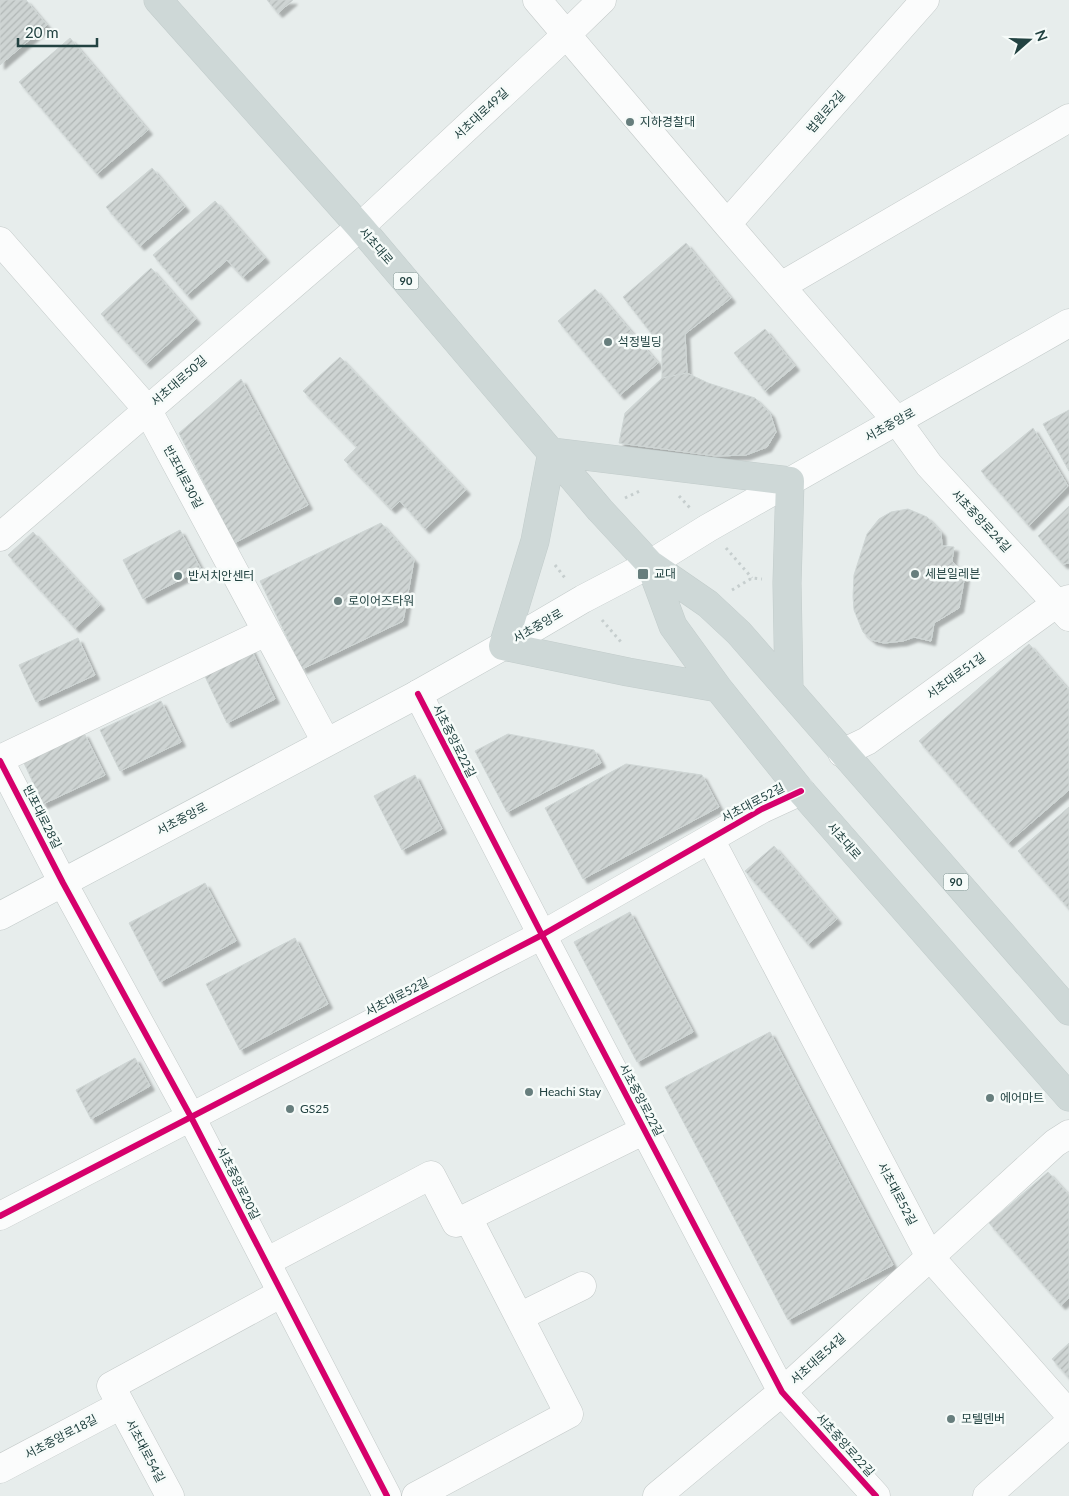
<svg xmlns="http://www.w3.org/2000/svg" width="1069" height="1496" font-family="Lato,'Noto Sans KR',sans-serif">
<defs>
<pattern id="building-hatch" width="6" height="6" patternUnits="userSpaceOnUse" patternTransform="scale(1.25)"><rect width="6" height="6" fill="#ced4d3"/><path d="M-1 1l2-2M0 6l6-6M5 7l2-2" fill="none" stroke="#b1b7b6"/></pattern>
<filter id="shadow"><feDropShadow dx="4.5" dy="4.5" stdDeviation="1" flood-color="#0004"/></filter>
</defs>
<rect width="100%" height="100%" fill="#e7edec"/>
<path fill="url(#building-hatch)" stroke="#cfd6d5" filter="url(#shadow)" d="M0 0H26L47 25 0 65Z
M267 0H293L278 13Z
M70 38 148 130 97 174 19 82Z
M152 168 185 207 140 246 106 207Z
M215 201 265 258 243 277 227 260 187 295 153 255Z
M686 243 731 298 685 334 687 373 662 378V347L623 297Z
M151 268 196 319 146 364 101 314Z
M595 289 658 363 620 395 558 321Z
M765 329 795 366 765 391 734 353Z
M340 357 466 490 425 529 400 501 391 509 344 460 357 447 303 391Z
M687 373 708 383 755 398 770 413 776 432 767 447 746 455 716 456 619 443 625 413 662 378Z
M241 379 308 505 234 543 179 433Z
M1069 410V471L1043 424Z
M1033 428 1068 486 1029 526 981 471Z
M1069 506V563L1063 564 1038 536Z
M908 509 927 517 941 532 942 546 954 547 952 561 965 575 959 608 934 623 931 641 914 637 903 641 884 643 872 640 863 632 854 610 853 596 854 575 867 534 879 519 891 512Z
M381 523 414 560 403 621 302 669 260 581Z
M180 530 201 569 143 599 123 560Z
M33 532 100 605 75 628 8 555Z
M78 638 95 675 36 702 19 665Z
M1029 644 1069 690V790L1008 843 919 741Z
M250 647 275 699 227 723 202 670Z
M161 701 181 742 120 771 100 730Z
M84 733 105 775 43 804 24 763Z
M508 734 594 750 601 763 507 812 475 751Z
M626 764 702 775 719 807 583 879 545 808Z
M415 775 442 829 402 850 374 796Z
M1069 807V909L1018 851Z
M774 846 837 919 808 944 745 871Z
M205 883 236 941 160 982 129 923Z
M630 912 693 1032 637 1062 574 942Z
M295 938 328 1004 240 1050 206 984Z
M770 1032 893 1265 788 1320 665 1087Z
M135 1058 150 1086 91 1119 76 1090Z
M1048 1172 1069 1195V1298L1061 1305 989 1223Z
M1069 1343V1378L1052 1359Z"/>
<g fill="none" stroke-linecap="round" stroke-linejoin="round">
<defs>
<path id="street" d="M537 0 727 224 897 421 929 465 1069 617
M727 224 925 0
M0 241 147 409 326 742
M781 286 1069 118
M0 537 360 227 567 34 602 0
M418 694 542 935 782 1392 876 1496
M842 753 867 741 878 733 1057 603 1069 599
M0 759 266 632
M0 761 63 883 191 1117 387 1496
M710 839 930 1257 1069 1414
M0 1216 542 935 762 809 801 791
M266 1262 431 1175 456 1223 645 1130
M519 1317 582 1286
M0 1469 121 1405
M170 1496 111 1386 282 1293
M416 1496 569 1414 468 1218
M657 1496 782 1392 1055 1143 1069 1134
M987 1496 1069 1423"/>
<path id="secondary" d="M0 916 418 694 503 646 583 599 650 564 708 528 1069 323"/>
<path id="primary" d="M158 0 360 227 600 510 650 564 708 604 739 633 1069 1011
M650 564 673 626 718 688 801 791 1069 1097
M718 688 628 672 503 646 535 541 552 452 790 481 787 583 789 689"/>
</defs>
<use href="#street" stroke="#c4cac9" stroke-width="29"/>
<use href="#secondary" stroke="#c2cac9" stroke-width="29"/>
<use href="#primary" stroke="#c2cccb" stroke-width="29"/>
<path stroke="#c6cece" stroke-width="3" stroke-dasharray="2.5 4" stroke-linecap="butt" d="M679 496 690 508
M625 498 642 490
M726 548 752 578
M555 565 565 578
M732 590 752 578 762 579
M602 620 621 642"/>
<use href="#street" stroke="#fbfcfc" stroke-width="28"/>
<use href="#secondary" stroke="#fbfcfc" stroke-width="28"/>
<use href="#primary" stroke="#ced8d7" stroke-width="28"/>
<defs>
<path id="cycleway" d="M418 694 542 935 782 1392 876 1496
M0 761 63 883 191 1117 387 1496
M0 1216 542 935 762 809 801 791"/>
</defs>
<use href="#cycleway" stroke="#f6fbf9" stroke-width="9"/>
<use href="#cycleway" stroke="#d6006c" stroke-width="6"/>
</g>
<g fill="#677e7d" stroke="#f6fbf9" stroke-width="2">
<circle cx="630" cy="122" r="5"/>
<circle cx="608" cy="342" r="5"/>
<rect x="637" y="568" width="12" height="12" rx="2.5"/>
<circle cx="915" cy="574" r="5"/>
<circle cx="178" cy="576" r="5"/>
<circle cx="338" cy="601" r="5"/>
<circle cx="529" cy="1092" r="5"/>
<circle cx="990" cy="1098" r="5"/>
<circle cx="290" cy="1109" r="5"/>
<circle cx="951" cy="1419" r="5"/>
</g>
<g text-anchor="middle" stroke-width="5" stroke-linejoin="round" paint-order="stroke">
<g fill="#f6fbf9" stroke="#627a78" stroke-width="1">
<rect x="393.5" y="272.5" width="25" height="17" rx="4"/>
<rect x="943.5" y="873.5" width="25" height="17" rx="4"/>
</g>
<g font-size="11" font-weight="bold" fill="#224241">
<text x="406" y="285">90</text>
<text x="956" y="886">90</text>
</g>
<g font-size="12" fill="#224241" stroke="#f6fbf9">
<text transform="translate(826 112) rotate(-49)" y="4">법원로2길</text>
<text transform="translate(481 114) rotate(-43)" y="4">서초대로49길</text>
<text transform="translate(376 246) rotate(49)" y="4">서초대로</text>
<text transform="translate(179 381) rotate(-41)" y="4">서초대로50길</text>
<text transform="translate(890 425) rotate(-29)" y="4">서초중앙로</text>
<text transform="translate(183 477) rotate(62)" y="4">반포대로30길</text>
<text transform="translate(981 521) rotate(47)" y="4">서초중앙로24길</text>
<text transform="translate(538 626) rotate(-30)" y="4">서초중앙로</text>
<text transform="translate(956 676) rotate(-36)" y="4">서초대로51길</text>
<text transform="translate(454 741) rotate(63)" y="4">서초중앙로22길</text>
<text transform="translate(753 803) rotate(-28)" y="4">서초대로52길</text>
<text transform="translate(42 817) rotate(63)" y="4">반포대로28길</text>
<text transform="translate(182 819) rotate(-28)" y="4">서초중앙로</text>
<text transform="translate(844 841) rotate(49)" y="4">서초대로</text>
<text transform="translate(397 997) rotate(-27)" y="4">서초대로52길</text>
<text transform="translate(641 1100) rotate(62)" y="4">서초중앙로22길</text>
<text transform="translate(238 1183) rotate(63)" y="4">서초중앙로20길</text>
<text transform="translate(897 1194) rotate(62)" y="4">서초대로52길</text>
<text transform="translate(818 1359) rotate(-42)" y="4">서초대로54길</text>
<text transform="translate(61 1437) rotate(-28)" y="4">서초중앙로18길</text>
<text transform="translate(845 1445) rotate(48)" y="4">서초중앙로22길</text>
<text transform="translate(145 1451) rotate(62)" y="4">서초대로54길</text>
</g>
<g font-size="12" fill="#224241" stroke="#f6fbf9" text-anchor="start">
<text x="640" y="126">지하경찰대</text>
<text x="618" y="346">석정빌딩</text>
<text x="654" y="578">교대</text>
<text x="925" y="578">세븐일레븐</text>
<text x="188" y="580">반서치안센터</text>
<text x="348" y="605">로이어즈타워</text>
<text x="539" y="1096">Heachi Stay</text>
<text x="1000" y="1102">에어마트</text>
<text x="300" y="1113">GS25</text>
<text x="961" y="1423">모텔덴버</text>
</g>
</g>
<g transform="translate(1029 40) rotate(70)" stroke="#f6fbf9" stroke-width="4" paint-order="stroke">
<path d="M0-4L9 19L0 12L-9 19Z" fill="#224241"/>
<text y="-8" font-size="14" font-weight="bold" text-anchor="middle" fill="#224241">N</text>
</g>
<path d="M18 38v8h79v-8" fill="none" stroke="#224241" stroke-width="2.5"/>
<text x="25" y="38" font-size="15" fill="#224241" stroke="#f6fbf9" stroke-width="4" paint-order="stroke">20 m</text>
</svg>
